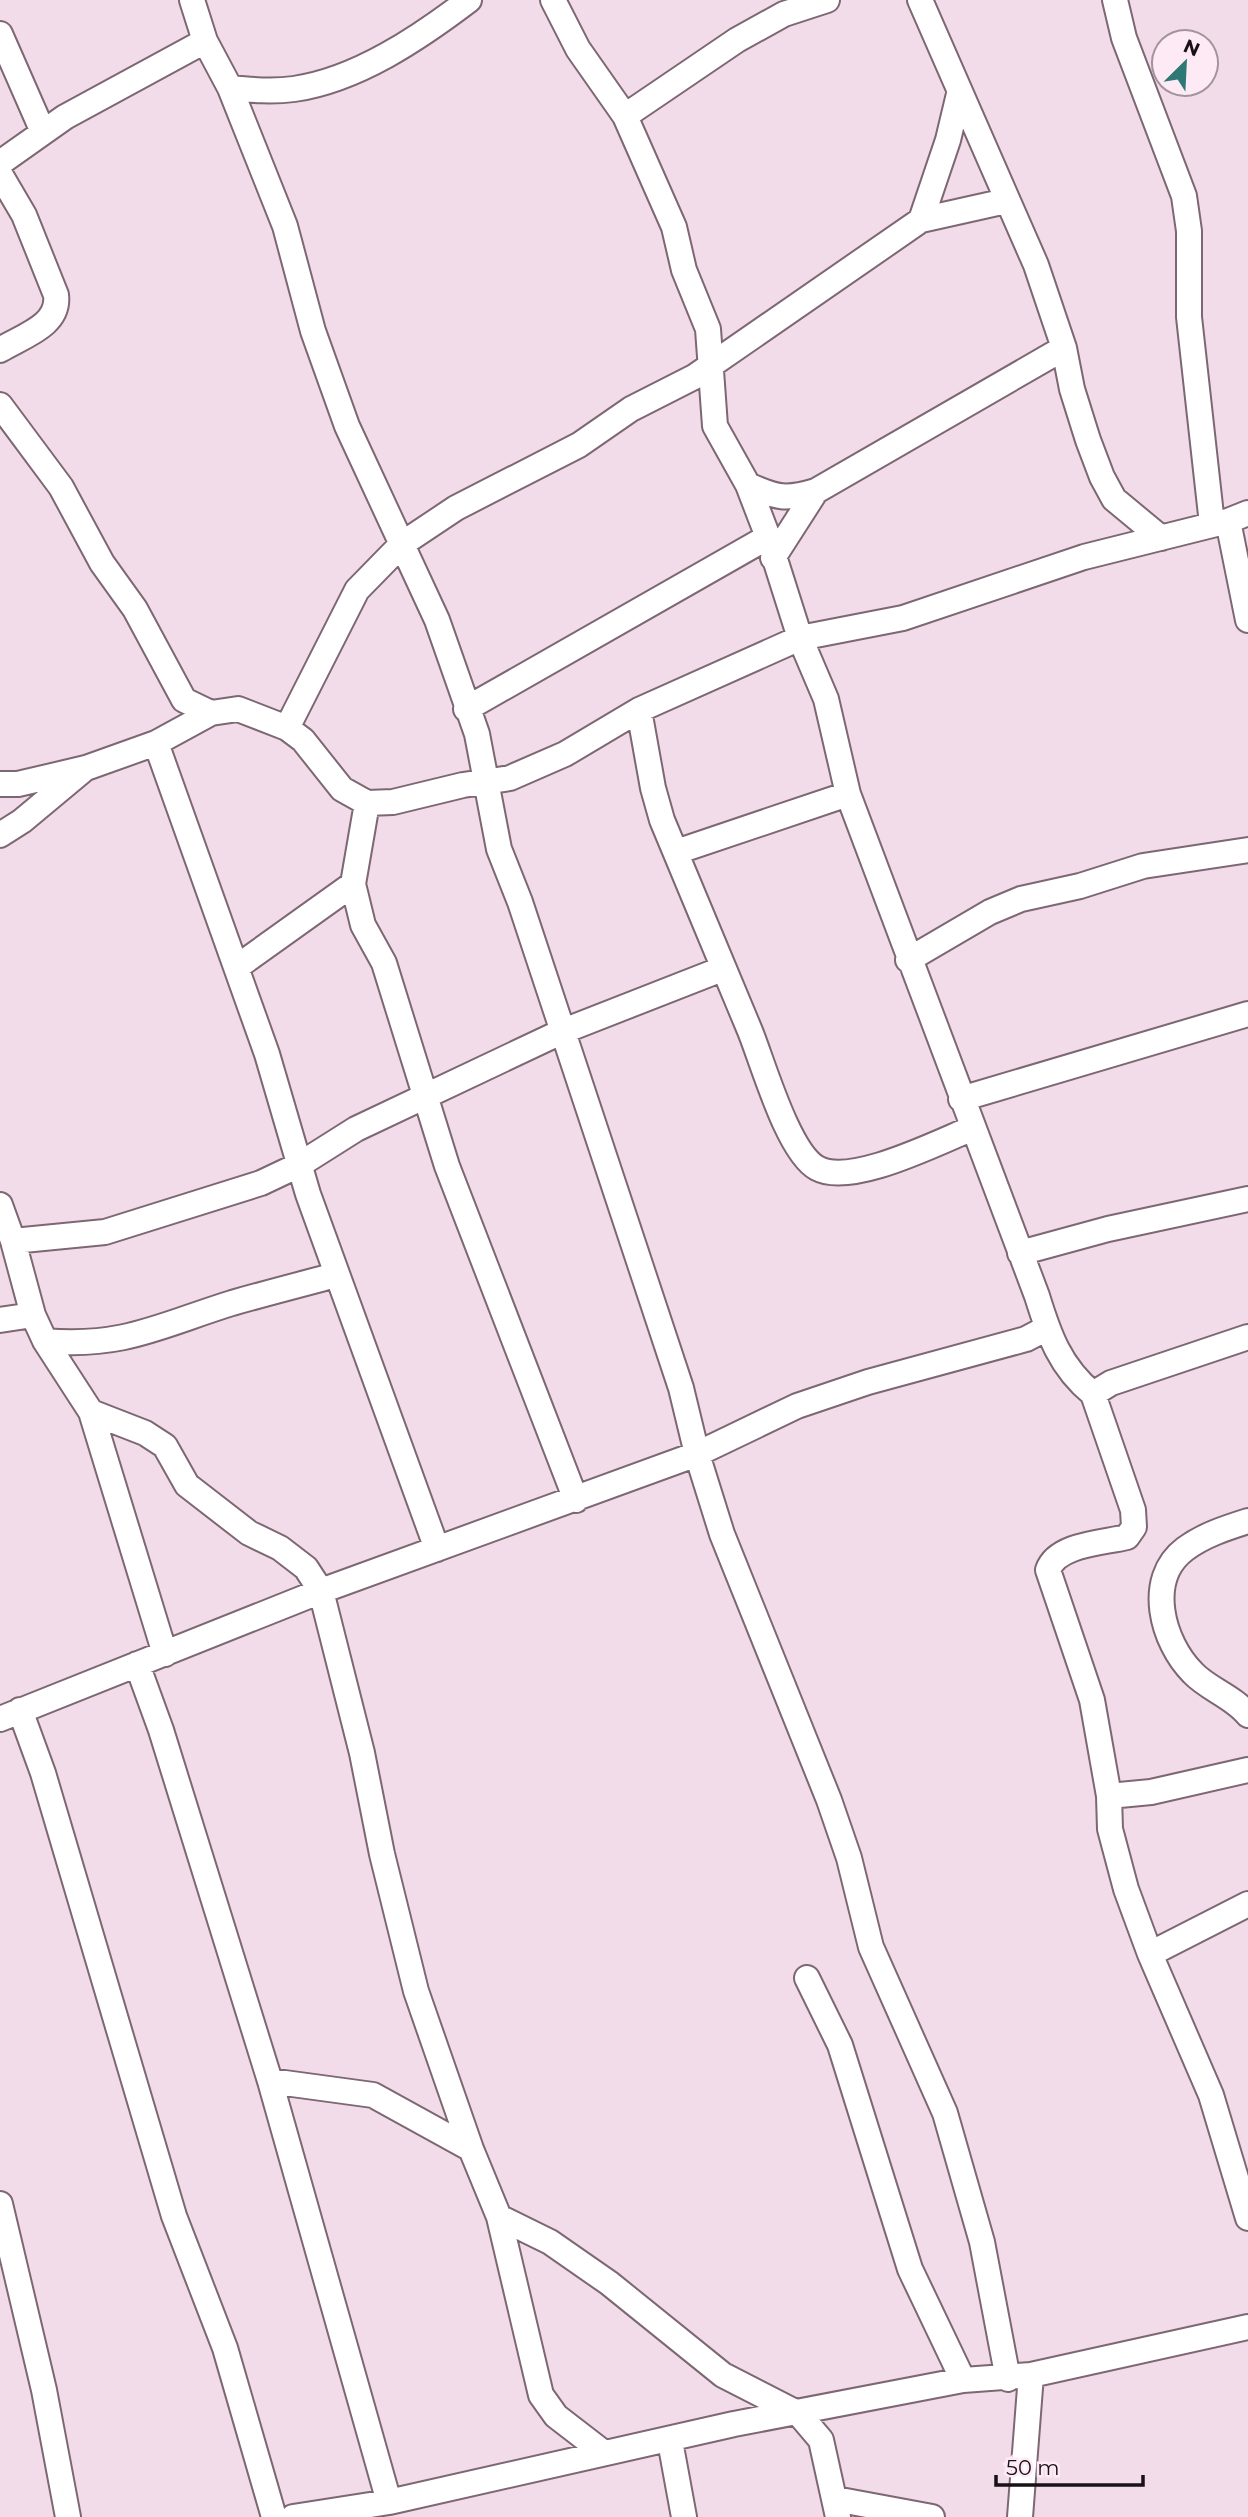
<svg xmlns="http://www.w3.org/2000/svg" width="1248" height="2517" font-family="Montserrat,sans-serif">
<rect width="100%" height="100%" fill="#f3dce9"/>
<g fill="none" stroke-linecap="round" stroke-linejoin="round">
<defs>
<path id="minor" d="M192 0 205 41 230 88 285 226 313 331 347 426 437 620 477 734 499 849 520 902 681 1388 697 1454 722 1534 829 1800 849 1858 871 1947 945 2113 982 2242 1008 2379
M553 0 578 49 625 116 674 227 684 270 708 329 715 426 748 485 768 537 800 638 826 699 848 794 1037 1296C1049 1335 1060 1367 1093 1394L1111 1383 1248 1337
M920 0 1036 265 1064 348 1072 389 1088 440 1102 477 1114 499 1161 538
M1115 0 1124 38 1184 196 1189 231V317L1212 524
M0 34 43 132
M230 88C251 90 272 92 294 89 357 80 419 38 469 0
M625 116 737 40 784 14 827 0
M0 163 65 117 205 41
M0 174 24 215 56 295C60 326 22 336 0 350
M921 220 1006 201
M0 405 61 487 102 563 135 609 184 700 211 713
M748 485C777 498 786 500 816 491L1064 348
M1228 521 1248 620
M773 558 816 491
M466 709 768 537
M639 710 653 788 662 820C691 890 721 961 750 1031 763 1063 788 1152 817 1168 851 1187 938 1142 973 1128
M287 728 357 590 402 544 456 508 579 445 631 409 694 377 921 220 948 140 959 94
M156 743 267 1054 308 1194 437 1549
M0 784H18L86 768 156 743 211 713 238 709 287 728 303 740 342 789 367 803 393 802 463 785 510 778 565 754 639 710 800 638 903 618 1084 557 1228 521 1248 513
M367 803 353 884 363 925 384 963 447 1166 576 1500
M0 835 22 821 82 771
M676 852 848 794
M908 960 990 912 1021 899 1080 886 1143 866 1248 850
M237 967 353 884
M961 1099 1248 1014
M0 1205 13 1241 33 1315 45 1341 91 1412 145 1433 165 1446 187 1485 249 1533 280 1548 306 1568 321 1591 362 1753 382 1854 416 1991 471 2149 499 2217 541 2395 556 2416 604 2453
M13 1241 105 1232 261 1183 299 1165 356 1129 561 1032 722 969
M1020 1253 1108 1229 1248 1199
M0 1320 33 1315
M45 1341C123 1348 161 1325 232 1303 267 1293 302 1284 336 1275
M1093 1394 1133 1510 1134 1527 1127 1537C1103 1543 1057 1544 1048 1570L1092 1700 1109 1796 1110 1829 1126 1889 1150 1954 1211 2095 1248 2218
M91 1412 165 1654
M1248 1521C1226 1528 1204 1535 1185 1549 1145 1579 1162 1642 1193 1673 1208 1689 1234 1697 1248 1715
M137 1664 161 1730 270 2081 389 2502
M20 1710 43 1773 174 2216 225 2348 274 2517
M0 1719 321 1591 697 1454 797 1406 868 1382 1026 1339 1047 1328
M1109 1796 1151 1792 1248 1770
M1150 1954 1248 1904
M807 1978 840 2045 910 2269 963 2380
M270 2081 373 2095 471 2149
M0 2204 44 2390 68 2517
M499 2217 550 2242 609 2283 723 2375 799 2414 821 2440 838 2517
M670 2441 684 2517
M835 2499 932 2517
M293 2517 389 2502 734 2424 963 2380 1031 2375 1248 2327
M1020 2517 1031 2375"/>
</defs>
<use href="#minor" stroke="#7c6773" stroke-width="28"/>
<use href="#minor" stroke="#fff" stroke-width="24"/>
</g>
<g transform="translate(1185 63) rotate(24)"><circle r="33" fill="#feeaf5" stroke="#a2939c" stroke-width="2"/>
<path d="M0-5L12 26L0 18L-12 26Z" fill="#2e7876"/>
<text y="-10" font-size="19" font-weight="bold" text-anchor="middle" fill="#191116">N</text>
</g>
<path d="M996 2475v10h147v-10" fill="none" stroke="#191116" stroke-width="3.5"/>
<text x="1006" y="2475" font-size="21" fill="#191116" stroke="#feeaf5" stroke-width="5" paint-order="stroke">50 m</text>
</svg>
